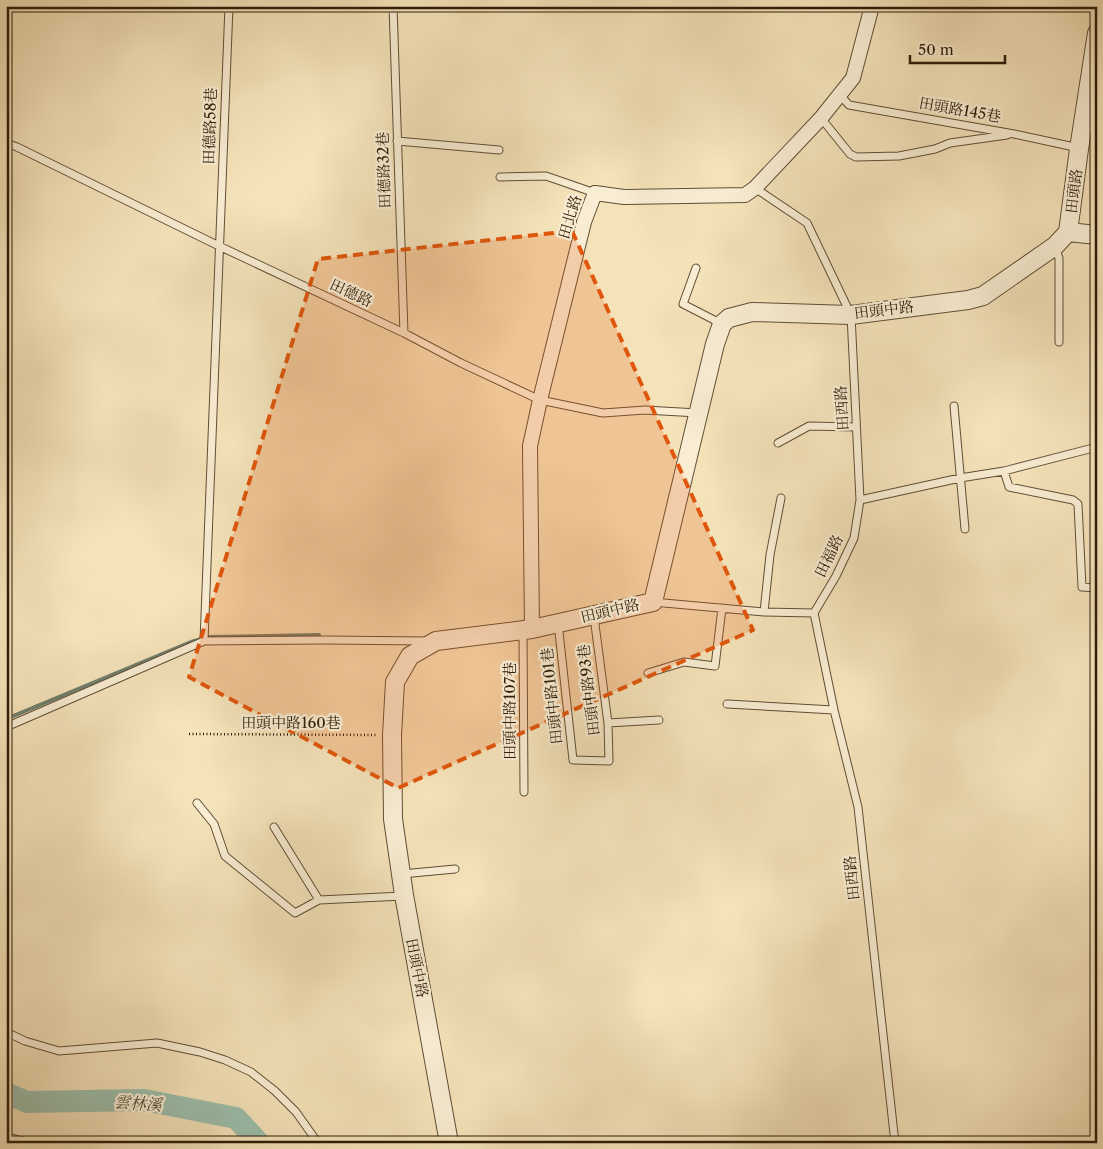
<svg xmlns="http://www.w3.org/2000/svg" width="1103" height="1149" font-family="'Libre Caslon Text','Noto Serif TC',serif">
<rect width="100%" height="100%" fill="#f4e2b9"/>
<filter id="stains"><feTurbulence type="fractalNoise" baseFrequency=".004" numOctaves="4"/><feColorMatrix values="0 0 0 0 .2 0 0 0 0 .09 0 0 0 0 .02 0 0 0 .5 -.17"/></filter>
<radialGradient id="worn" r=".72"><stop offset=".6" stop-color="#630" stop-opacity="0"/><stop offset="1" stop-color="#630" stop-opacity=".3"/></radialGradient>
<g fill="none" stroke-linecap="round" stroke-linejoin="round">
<path stroke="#707e6b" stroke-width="4" d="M6 719 191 642 209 637 319 635"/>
<path stroke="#9cbeac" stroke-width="22" d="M6 1093 27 1102 144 1100 236 1118 259 1143"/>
<defs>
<path id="service" d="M393 6 404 333
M840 95 849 105 1014 134 1079 148
M821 118 850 154 856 157 899 156 935 149 950 143 1007 135
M397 141 499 150
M6 143 17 147 219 246 404 333 461 363 540 400 603 413 645 410 698 413
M500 177 546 176 595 193
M1055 248 1059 258V342
M696 268 683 304 722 324
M954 406 965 529
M778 443 809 426 856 427
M1004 471 1009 487 1073 500 1078 504 1082 587 1097 588
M860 500 960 478 1004 471 1097 447
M653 602 764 612 814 613 836 576 854 538 860 500 851 315 807 223 755 188
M764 612 770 555 781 498
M814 613 834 710 858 807 895 1143
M558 623 573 760 609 761 608 723 594 617
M523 631 524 792
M204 641 325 640 428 641
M648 673 684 662 715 666 722 608
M727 704 834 710
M608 723 659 720
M6 727 204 641 229 6
M197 803 214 824 225 856 295 913 319 900 403 896
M274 827 319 900
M402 874 455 869
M6 1032 25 1041 59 1051 157 1043 200 1052 225 1060 251 1072 275 1091 296 1112 318 1143
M6 1136 18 1140 34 1143
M109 1143 146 1141 171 1143"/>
<path id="minor" d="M532 629 530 446 540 400 584 222 595 193 624 197 745 195 755 188 821 118 853 78 872 6"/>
<path id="tertiary" d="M1068 232 1079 149 1097 33
M1068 232 1097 235
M449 1143 404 895 393 819 392 735 395 682 410 656 436 641 532 629 653 602 715 344 722 324 729 318 752 312 851 315 968 300 983 296 1055 246 1068 232"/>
</defs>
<use href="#service" stroke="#604e35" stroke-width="9"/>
<use href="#minor" stroke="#604e35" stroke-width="16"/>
<use href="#tertiary" stroke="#604e35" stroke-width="20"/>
<path stroke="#2f1d09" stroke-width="2.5" stroke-dasharray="1 2.5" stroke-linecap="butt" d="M189 734 378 735"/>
<use href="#service" stroke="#f8ecd2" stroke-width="7"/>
<use href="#minor" stroke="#f8ecd2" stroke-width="14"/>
<use href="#tertiary" stroke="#f8ecd2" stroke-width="18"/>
</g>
<path fill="#df560c" fill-opacity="0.2" stroke="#df560c" stroke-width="4" stroke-dasharray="10 6" stroke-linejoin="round" d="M572 231 753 630 398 788 189 677 318 259Z"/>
<g text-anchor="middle" stroke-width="4.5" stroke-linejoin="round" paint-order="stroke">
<g font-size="15" fill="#2f1d09" stroke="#f8ecd2">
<text transform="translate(960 110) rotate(10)" y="5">田頭路145巷</text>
<text transform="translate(210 126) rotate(-88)" y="5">田德路58巷</text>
<text transform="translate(384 170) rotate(-92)" y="5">田德路32巷</text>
<text transform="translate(1074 191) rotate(-83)" y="5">田頭路</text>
<text transform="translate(570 217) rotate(-73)" y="5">田北路</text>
<text transform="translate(351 293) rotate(25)" y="5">田德路</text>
<text transform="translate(884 310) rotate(-7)" y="5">田頭中路</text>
<text transform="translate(842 408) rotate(-93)" y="5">田西路</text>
<text transform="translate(829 556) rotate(-64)" y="5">田福路</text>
<text transform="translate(610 611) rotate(-13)" y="5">田頭中路</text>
<text transform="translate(589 690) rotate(-97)" y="5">田頭中路93巷</text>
<text transform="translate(552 696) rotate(-96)" y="5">田頭中路101巷</text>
<text transform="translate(510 711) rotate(-90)" y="5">田頭中路107巷</text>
<text x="291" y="728">田頭中路160巷</text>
<text transform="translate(852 878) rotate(-96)" y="5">田西路</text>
<text transform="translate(417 968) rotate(79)" y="5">田頭中路</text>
</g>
<g font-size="16" font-style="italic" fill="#504d3a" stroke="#f8ecd2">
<text transform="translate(138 1103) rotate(4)" y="6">雲林溪</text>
</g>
</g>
<rect width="1103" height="1149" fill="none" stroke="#f4e2b9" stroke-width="25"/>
<rect x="8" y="8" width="1088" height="1134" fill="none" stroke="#2f1d09" stroke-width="2.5"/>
<rect x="12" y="12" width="1078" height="1124" fill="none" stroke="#2f1d09"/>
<path d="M910 55v8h95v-8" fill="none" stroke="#2f1d09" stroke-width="2.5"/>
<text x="918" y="55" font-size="15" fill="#2f1d09" stroke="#f8ecd2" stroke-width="4" paint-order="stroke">50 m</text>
<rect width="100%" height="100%" filter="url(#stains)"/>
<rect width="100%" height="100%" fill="url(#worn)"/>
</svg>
